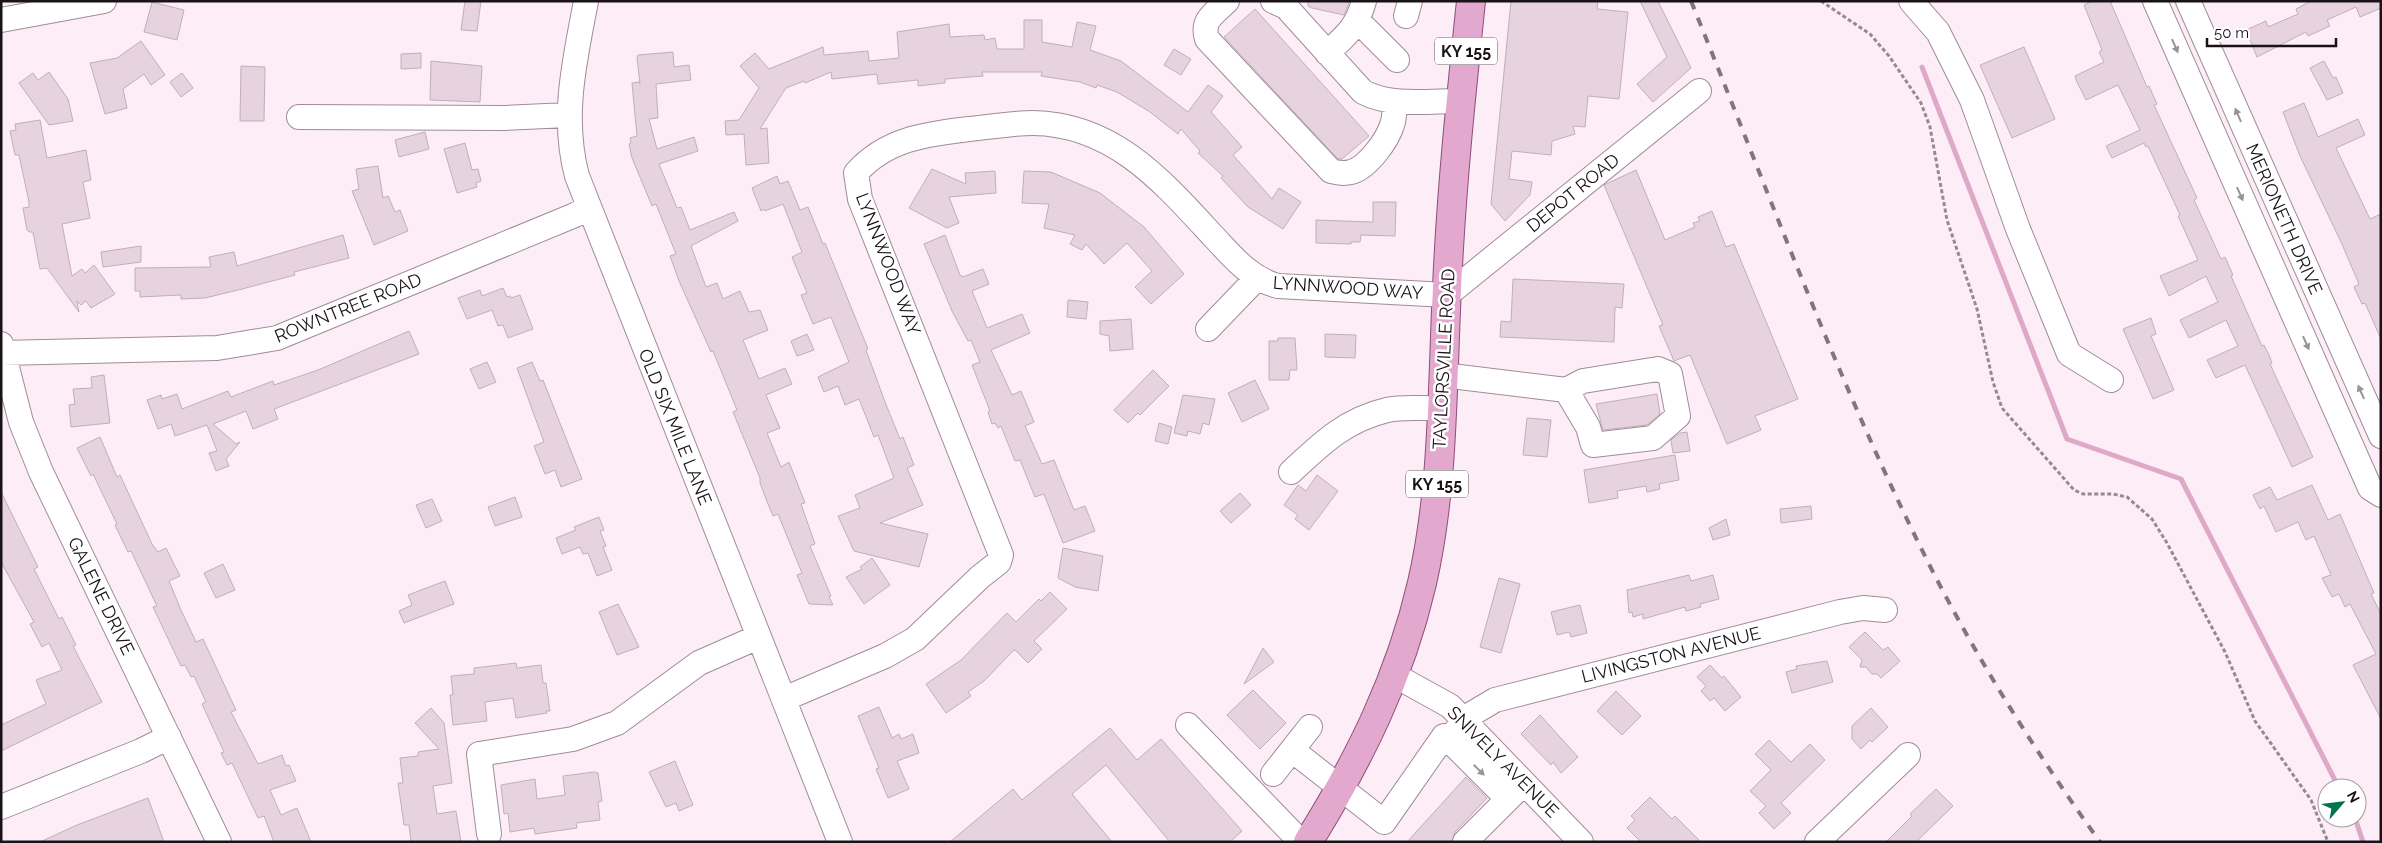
<svg xmlns="http://www.w3.org/2000/svg" width="2382" height="843" font-family="Raleway,sans-serif">
<rect width="100%" height="100%" fill="#fdedf6"/>
<g fill="none" stroke-linecap="round" stroke-linejoin="round">
<path stroke="#dea8c9" stroke-width="5" d="M1922 67 2067 439 2181 479 2339 788
M2355 818 2363 842"/>
</g>
<path fill="#e7d3df" stroke="#c2aeb9" d="M465 1H481L477 31 461 30Z
M1308 1H1350L1344 15 1312 8 1308 6Z
M1511 1H1598L1597 9 1628 12 1619 99 1588 96 1585 127 1573 126 1575 134 1552 141 1551 155 1512 151 1509 179 1532 182 1530 195 1505 221 1491 204Z
M1640 1H1658L1691 68 1653 102 1637 84 1667 57Z
M2092 1H2110L2147 87 2149 86 2157 104 2154 105 2197 198 2194 200 2221 259 2225 257 2233 275 2231 276 2262 346 2264 345 2269 355 2272 363 2270 364 2313 457 2292 467 2245 365 2216 378 2207 360 2238 346 2226 320 2189 338 2180 320 2218 302 2206 276 2169 296 2160 276 2198 260 2178 216 2180 215 2148 146 2146 147 2144 143 2112 158 2106 146 2140 130 2118 85 2086 100 2077 82 2075 76 2104 62 2099 52 2102 50 2084 5Z
M2311 1H2381V8L2360 17 2356 7 2327 20 2330 26 2308 36 2306 32 2257 57 2246 30 2266 21 2268 27 2298 14 2296 9Z
M152 2 184 10 177 40 144 32Z
M1255 9 1369 136 1342 159H1338L1224 37Z
M1024 20H1042V42L1072 47 1077 22 1096 26 1090 50 1121 61 1188 112 1208 85 1223 96 1211 112 1242 147 1233 155 1272 199 1279 188 1301 202 1283 229 1248 207 1221 178 1223 176 1198 153 1200 151 1181 129 1178 134 1150 112 1117 92 1097 85 1096 88 1080 82 1041 76 1042 72H982L983 76 945 79V83L918 86V80L878 84 877 74 832 79 831 72 805 83 804 81 786 88 782 94 760 129 767 128 769 163 746 165 744 134 726 135 725 121 739 120 759 88 740 66 755 53 769 69 823 47 824 55 868 51 869 61 899 58 897 32 949 24 950 37 984 35 985 40 995 38 997 49H1024Z
M141 41 165 75 151 85 144 74 123 89 127 108 105 114 90 63 117 58Z
M2024 47 2055 119 2012 138 1980 65Z
M1174 49 1191 59 1181 75 1164 65Z
M673 52 674 67 689 65 691 80 656 84 658 118 649 119 657 149 694 137 698 151 659 164 677 208 681 207 690 230 734 212 738 221 691 246 706 287 717 283 723 299 740 291 749 312 760 310 768 330 743 340 759 379 785 368 792 384 766 395 780 428 767 433 781 467 789 462 805 503 801 504 815 544 810 546 831 596 829 597 833 605 809 604 797 575 802 573 778 514 773 516 768 504 760 483V478L733 412 737 410 713 351 711 352 679 281 670 256 676 254 656 204 652 206 632 158 629 144 631 143 630 138 637 136 632 83 639 82 640 84 637 58 638 55Z
M421 53V68L401 69V54Z
M431 61 482 66 480 102 430 100Z
M2324 61 2333 78 2336 77 2343 93 2327 100 2310 68Z
M241 66 265 67 264 121H240Z
M49 72 68 99 73 121 49 125 19 83 33 73 38 80Z
M182 73 193 88 181 97 170 82Z
M2304 103 2318 137 2358 119 2365 135 2336 148 2370 219 2381 214V339L2365 303 2362 304 2354 287 2359 284 2341 242 2300 156 2283 112Z
M40 120 47 158 86 150 91 180 83 182 90 218 62 224 72 276 82 269 85 273 94 265 115 294 91 308 86 301 81 305 77 301 79 312 47 268 40 269 33 232H29L27 230 23 208 29 207V202L19 155H15L10 131 16 130 15 124Z
M425 132 429 149 399 157 395 140Z
M465 143 472 170 478 169 481 181 476 183 477 187 457 193 444 149Z
M378 166 383 198 388 196 395 212 400 210 408 231 374 245 352 191 359 189 356 169Z
M932 169 966 184 965 173 995 171 996 193 949 197 959 223 947 228 909 208Z
M1636 170 1665 240 1695 227 1693 223 1700 221 1698 217 1712 211 1726 247 1734 244 1798 399 1755 416 1761 430 1727 444 1690 355 1674 361 1659 326 1663 325 1604 185Z
M1024 171 1051 172 1100 193 1144 227 1184 274 1151 304 1135 287 1152 271 1127 243 1104 264 1086 244 1082 250 1070 244 1075 235 1044 228 1049 204 1022 203Z
M777 176 780 184 788 181 800 210 808 207 823 244 825 243 868 349 866 350 885 402 900 439 903 437 914 465 907 468 923 505 880 523 928 534 919 567 854 551 838 516 860 508 855 495 894 478 878 435 874 437 859 399 845 405 838 386 824 392 818 377 849 362 831 317 813 324 801 295 807 293 792 257 802 252 783 204 765 211 764 209 761 211 752 188Z
M1373 202H1396L1395 236 1361 235 1360 242H1351V244L1316 243V220L1373 222Z
M343 235 349 258 294 272 295 275 242 289 205 298 181 299V295L140 297V291H135V268L211 267 209 257 234 252 237 266Z
M945 235 960 275 963 277 983 269 989 284 972 291 987 328 1022 314 1030 333 991 350 1012 395 1021 391 1034 422 1025 426 1042 464 1054 460 1074 510 1085 506 1095 531 1063 543 1044 494 1035 497 1020 460 1015 461 1001 426 998 428 995 423 992 424 988 412 990 411 972 365 980 362 971 340 968 341 952 311 924 244Z
M141 246V262L103 267 101 252Z
M1513 279 1624 284 1622 308 1615 307 1614 342 1500 337 1501 321 1511 322Z
M503 288 507 297 510 296 511 298 520 295 533 329 508 338 503 325 498 326 492 310 467 319 458 298 480 290 482 296Z
M1068 300 1088 302 1086 319 1067 317Z
M2151 318 2156 334 2151 336 2174 390 2153 399 2123 329Z
M1131 319 1133 349 1110 351 1109 336 1100 334V321Z
M409 331 419 354 274 409 278 419 253 429 246 411 213 424 236 444 240 442 226 459 229 466 216 471 209 453 217 451 207 425 175 436 171 424 158 429 147 400 161 395 162 399 177 394 182 409 228 391 231 397 273 381 274 385 318 370Z
M807 334 814 350 797 356 791 341Z
M1325 334 1356 335 1355 358 1325 357Z
M1278 338H1295L1297 370H1290L1289 380H1269V341H1278Z
M487 362 496 382 479 389 470 369Z
M532 362 540 381 543 380 582 479 561 487 555 470 545 474 534 446 544 442 517 368Z
M1153 370 1169 386 1140 415 1138 413 1128 423 1114 410Z
M104 375 110 423 71 427 69 405 75 404 73 389 92 388 91 377Z
M1255 380 1269 409 1242 422 1228 393Z
M1657 394 1660 414 1647 425 1603 430 1596 404Z
M1183 395 1215 399 1209 425 1203 423 1200 434 1188 431 1187 436 1174 433Z
M1527 418 1551 420 1547 457 1523 455Z
M1159 423 1172 427 1168 444 1155 441Z
M1687 432 1690 451 1673 453 1671 440 1680 433Z
M100 437 117 477 120 475 152 544 158 552 166 548 180 576 169 581 181 610 196 642 203 639 236 710 231 712 258 764 282 755 286 766 289 765 296 781 270 790 281 815 297 808 311 842H274L264 816 258 818 232 763 227 765 221 753 224 752 202 704 206 702 194 676 191 677 185 665 181 666 153 607 157 606 131 551 128 552 115 525 117 524 93 474 91 476 77 448Z
M1675 455 1679 480 1659 484 1660 489 1647 492 1646 486 1617 491 1618 498 1589 503 1584 470Z
M1317 475 1338 491 1309 530 1295 519 1298 515 1284 505 1298 485 1306 491Z
M2312 485 2328 520 2340 514 2374 593 2371 594 2381 614V719L2353 665 2376 654 2350 604 2345 607 2339 594 2332 597 2322 578 2331 575 2314 536 2306 540 2298 522 2276 532 2264 506 2260 509 2253 495 2270 487 2277 500Z
M1 492 38 567 34 569 59 619 62 617 76 645 73 646 102 702 1 751V725L46 704 36 680 62 670 49 643 42 647 30 624 34 622 1 562Z
M1240 493 1251 505 1231 523 1220 511Z
M515 497 522 517 495 526 488 507Z
M432 499 442 521 426 528 416 505Z
M1811 506 1812 519 1781 523 1780 509Z
M599 517 604 530 600 531 606 546 603 547 612 570 597 576 588 553 583 554 580 547 562 554 556 538 576 530 574 527Z
M1726 519 1730 535 1713 540 1709 528Z
M1063 548 1103 556 1098 591 1075 587 1058 578Z
M872 558 890 585 864 604 846 577 862 569 860 567Z
M223 564 235 590 216 598 204 573Z
M1689 575 1691 581 1713 575 1719 599 1700 604 1701 607 1686 611 1685 607 1643 619V614L1633 617 1632 612 1629 613 1627 590Z
M1499 578 1520 584 1501 653 1480 647Z
M445 581 454 604 404 623 399 611 412 605 408 595Z
M1050 592 1067 609 1034 641 1042 649 1028 663 1015 650 1013 651 984 681 968 692 971 696 946 713 926 684 961 660 1007 613 1016 622 1039 599 1041 601Z
M618 604 639 647 617 655 599 612Z
M1580 605 1587 633 1571 637 1569 632 1557 635 1551 612Z
M1865 632 1883 650 1888 647 1900 661 1881 678 1877 674H1872L1866 667H1860L1862 660 1849 647Z
M1263 648 1274 662 1244 684Z
M1827 661 1833 682 1792 693 1786 672 1797 669 1796 666Z
M516 663 517 668 541 665 543 683H546L550 711H546L547 713 516 718 513 698 485 702 487 721 453 725 450 695H453L451 676 474 674V668Z
M1710 665 1722 678 1724 676 1741 697 1725 711 1714 698 1710 701 1701 691 1706 686 1697 677Z
M1253 690 1286 723 1260 749 1227 715Z
M1616 691 1641 716 1622 735 1597 711Z
M879 707 892 738 899 734 901 739 913 734 919 753 897 761 909 789 888 798 876 769 879 768 858 716Z
M431 708 444 723 452 783 433 786 437 814 456 811 461 842H411L409 825H404L398 783H403L400 758 418 756V752L439 749 415 723Z
M1871 708 1888 727 1872 742 1870 740 1861 749 1852 739V726Z
M1540 715 1578 757 1561 773 1553 762 1551 765 1521 734Z
M1110 728 1137 760 1161 739 1242 831 1230 842H1170L1106 765 1072 794 1112 842H950L1013 789 1022 800Z
M1769 740 1791 762 1810 744 1825 760 1781 803 1791 813 1774 829 1759 813 1766 806 1750 791 1771 770 1755 754Z
M675 761 693 805 679 811 676 803 666 807 649 772Z
M594 772 598 773 602 801 598 802 600 820 576 823 577 828 535 834 534 828 510 832 508 813 504 814 501 785 535 779 537 799 565 795 563 776Z
M1466 777 1487 798 1455 832 1452 842H1407Z
M1936 789 1953 806 1916 842H1886L1912 816 1910 814Z
M1650 797 1672 819 1675 816 1701 842H1641L1627 828 1635 820 1631 816Z
M148 798 164 842H40L77 825Z"/>
<g fill="none" stroke-linecap="round" stroke-linejoin="round">
<defs>
<path id="minor" d="M586 1C575 60 561 116 577 176L840 842
M1227 1C1214 14 1201 20 1207 39L1331 171C1338 173 1344 174 1351 172 1367 168 1387 141 1392 125 1395 118 1394 109 1395 101
M1273 1 1286 7 1363 92C1392 107 1429 101 1460 101
M1911 1 1938 32 1972 100 2018 229 2069 354 2111 380
M2155 1 2370 488 2381 495
M2188 1 2381 436
M1406 16 1410 1
M1 20 104 1
M1358 21 1397 60
M1327 53C1346 36 1357 27 1364 1
M299 117 505 118 568 115
M1208 329 1257 278
M1 344 21 422 41 472 219 842
M1 353 217 348 277 338 575 215 588 207
M1443 375 1566 390 1583 381 1658 369 1670 374 1678 416 1653 438 1593 445 1588 427 1566 390
M1291 472C1321 444 1345 420 1387 410 1404 406 1424 409 1442 408
M1394 675 1450 706 1581 842
M784 699 885 656 915 639 980 577 999 562 1001 555 860 199 856 173C886 139 926 134 969 129 990 127 1012 123 1033 123 1114 124 1163 182 1213 236 1232 256 1250 279 1278 286L1447 295 1699 91
M1188 725 1301 842
M1450 741 1508 799
M1292 750 1384 822 1444 736 1450 741 1463 719 1495 700 1840 612 1863 608 1885 610
M1273 774 1310 727
M1 807 141 751 169 737
M489 834 479 754 573 739 617 723 699 663 758 637
M1465 842 1524 783
M1817 842 1908 755"/>
<path id="major" d="M1308 842C1359 760 1400 678 1422 583 1444 487 1442 387 1447 288 1451 192 1461 97 1471 1"/>
</defs>
<use href="#minor" stroke="#9f8c97" stroke-width="26"/>
<use href="#major" stroke="#8f4e78" stroke-width="30"/>
<path stroke="#968a91" stroke-width="3" stroke-dasharray="4 2.5" stroke-linecap="butt" d="M1821 1 1870 34 1889 56 1921 103 1930 127 1947 220 1977 309 1993 382 2002 408 2074 490 2083 494H2113L2127 497 2152 519 2167 543 2225 652 2255 721 2311 800 2328 842"/>
<use href="#minor" stroke="#fff" stroke-width="24"/>
<use href="#major" stroke="#e2a8cd" stroke-width="28"/>
<path stroke="#81767c" stroke-width="4" stroke-dasharray="9 9" stroke-linecap="butt" d="M1691 1C1769 193 1840 389 1934 574 1982 667 2039 757 2100 842"/>
</g>
<defs><path id="oneway-solid" d="M-6-.8H1V-3.2L6.5 0L1 3.2V.8H-6Z" transform="scale(1.25)"/></defs>
<g fill="#989496">
<use href="#oneway-solid" transform="translate(2175 46) rotate(66)"/>
<use href="#oneway-solid" transform="translate(2238 115) rotate(-114)"/>
<use href="#oneway-solid" transform="translate(2240 194) rotate(66)"/>
<use href="#oneway-solid" transform="translate(2306 343) rotate(66)"/>
<use href="#oneway-solid" transform="translate(2361 392) rotate(-114)"/>
<use href="#oneway-solid" transform="translate(1479 770) rotate(45)"/>
</g>
<g text-anchor="middle" stroke-width="5" stroke-linejoin="round" paint-order="stroke">
<g fill="#fff" stroke="#5e595c" stroke-width="1">
<rect x="1435" y="37.5" width="62" height="27" rx="4"/>
<rect x="1406" y="470.5" width="62" height="27" rx="4"/>
</g>
<g font-size="16" font-weight="bold" fill="#191216">
<text x="1466" y="57">KY 155</text>
<text x="1437" y="490">KY 155</text>
</g>
<g font-size="18" fill="#191216" stroke="#fff">
<text transform="translate(1573 193) rotate(-39)" y="6">DEPOT ROAD</text>
<text transform="translate(2284 219) rotate(66)" y="6">MERIONETH DRIVE</text>
<text transform="translate(888 264) rotate(69)" y="6">LYNNWOOD WAY</text>
<text transform="translate(1348 288) rotate(4)" y="6">LYNNWOOD WAY</text>
<text transform="translate(348 308) rotate(-22)" y="6">ROWNTREE ROAD</text>
<text transform="translate(1444 359) rotate(-87)" y="6">TAYLORSVILLE ROAD</text>
<text transform="translate(675 427) rotate(68)" y="6">OLD SIX MILE LANE</text>
<text transform="translate(101 596) rotate(64)" y="6">GALENE DRIVE</text>
<text transform="translate(1671 655) rotate(-14)" y="6">LIVINGSTON AVENUE</text>
<text transform="translate(1503 762) rotate(45)" y="6">SNIVELY AVENUE</text>
</g>
</g>
<rect width="2382" height="843" fill="none" stroke="#191216" stroke-width="5"/>
<g transform="translate(2342 803) rotate(62)"><circle r="24" fill="#ffffff" stroke="#a3a0a2"/>
<path d="M0-4L9 19L0 12L-9 19Z" fill="#01744f"/>
<text y="-8" font-size="14" font-weight="bold" text-anchor="middle" fill="#191216">N</text>
</g>
<path d="M2207 38v8h129v-8" fill="none" stroke="#191216" stroke-width="2.5"/>
<text x="2214" y="38" font-size="15" fill="#191216" stroke="#ffffff" stroke-width="4" paint-order="stroke">50 m</text>
</svg>
